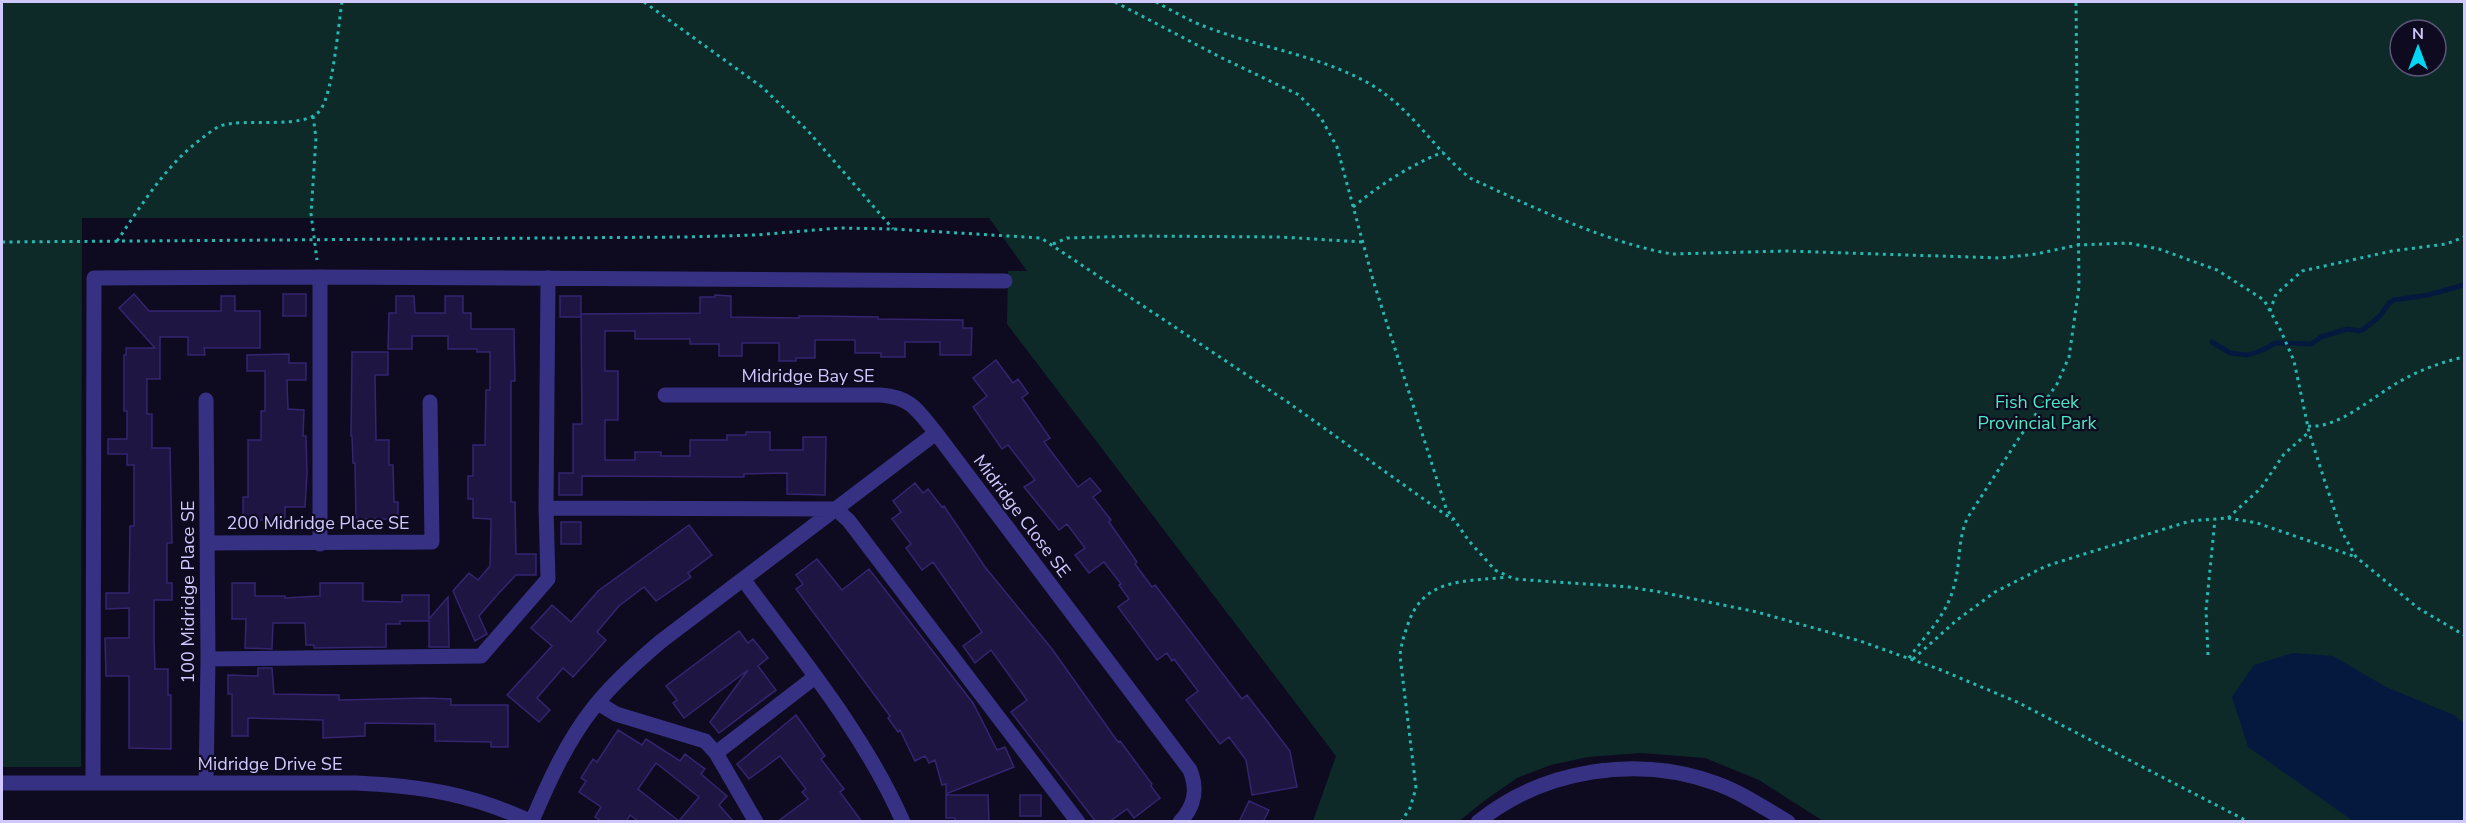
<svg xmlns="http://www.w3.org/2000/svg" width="2466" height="823" font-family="'Nunito Sans',sans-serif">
<rect width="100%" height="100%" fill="#0e0a1f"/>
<path fill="#0d2a29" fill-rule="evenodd" d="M2 2H2464V821H1823L1759 780 1705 758 1641 753 1588 757 1551 765 1517 778 1484 801 1459 821H1313L1336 756 1007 324 1008 271H1027L989 218H82L81 767H2ZM2400 30H2436V66H2400Z"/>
<path fill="#05193e" d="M2293 653 2333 656 2386 687 2454 715 2464 723V821H2353L2248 747 2232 697 2254 665Z"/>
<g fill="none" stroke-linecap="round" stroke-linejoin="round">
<path stroke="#05193e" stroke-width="5" d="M2212 342 2230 353 2248 355 2263 350 2275 343 2311 344 2321 337 2347 329 2359 331 2364 329 2380 316 2389 303 2394 300 2428 295 2464 285"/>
</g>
<path fill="#1f1542" stroke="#352570" stroke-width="1.5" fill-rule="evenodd" d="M134 294 149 311H221V296H235V311H260V348H204L205 355H188V337H160V379H147V414H152V448H170L172 543H167V583H172V600H154V640L155 669H168V695H171V749L129 748V676H106L105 638H129V608L106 609V593H129L130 526H134V465H127V454H108V439H127V411H124V355H126V348H155L119 308Z
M283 294H306V316H283Z
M715 295 731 296V317L799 318V316H820L878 317V319L963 320V328H972L971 355H940V342H905V357H881V353H855V340H815V358H796V361H779V343H742V356H719V344H690V339H635V331H605V371H618V420H605V460H635V452H661V456H690V440H727V435H746V432H770V450H803V437H826L825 495 787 494V473L744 474V477L582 476V495H559V473H573V424H582L581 314 700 313V297H715Z
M396 296H414L415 313H445V296H463V313H471V329H514L515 381H511V502H515L516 554H536V575H516L498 594 479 616 487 634 475 641 453 591 469 573 478 580 490 566 491 519 473 518V499H468V476H473V445H485L486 390H490V352H477V349H448V336H412V349H388L389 313H396Z
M560 296H581V317H560Z
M352 352H388V375H375L376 440H389V465H393L394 502H398V519H356L355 463H353L352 436H351Z
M289 354V363H306V380H287L288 409 304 410 303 436H306L307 473 305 507H285V520H243V497H248V440H261V411H265V371H247V355Z
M996 360 1013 383 1018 379 1028 393 1022 398 1050 438 1044 442 1078 487 1090 478 1101 491 1093 497 1111 520 1109 522 1137 562 1135 564 1152 587 1155 585 1242 699 1247 695 1290 751 1297 787 1252 795 1246 760 1229 737 1220 744 1186 700 1198 691 1174 659 1172 661 1167 653 1157 660 1118 607 1129 599 1119 585 1121 584 1104 562 1089 573 1075 555 1085 548 1067 524 1059 530 1024 487 1035 480 1008 445 1002 449 973 407 987 396 973 378Z
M915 483 923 493 928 489 942 507 944 506 985 567 1052 649 1118 742 1120 741 1152 784 1151 786 1160 798 1134 818 1127 809 1109 822H1096L1011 712 1027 700 991 650 975 663 963 646 982 632 933 562 922 570 906 548 911 544 892 519 901 512 893 501Z
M561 522H581V544H561Z
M689 525 712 555 688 573 691 577 656 601 644 587 619 606 597 632 606 640 591 657 573 677 563 668 537 698 550 710 539 722 507 695 552 646 531 628 552 605 571 622 598 591Z
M817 559 842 590 869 569 973 703 997 750 1005 747 1014 767 946 794V784L942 785 935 760 929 763 925 756 915 761 900 730 898 732 888 718 890 716 796 589 803 584 796 575Z
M232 583H255V596H285V598L320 596V583H363V601L402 602V595H429V619L448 597 449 647H429V621H400V624H386V647L314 648V645H306L305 623H273L272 649 245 648 246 619H232Z
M739 631 748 643 753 639 768 658 758 666 776 690 719 733 710 722 748 670 684 718 673 703 677 700 666 686Z
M258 668H272L274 694 339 695V700L426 698 451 699V705H508V747H491V742L435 741V724L365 723V736L323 738V720L248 718V736H232V694H228V675L258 676Z
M796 715 825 756 821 759 844 789 840 792 862 822H777L808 799 802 792 806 789 780 756 749 779 737 764Z
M618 730 642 745 646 739 680 761 685 754 705 769 701 774 727 796 719 805 734 822H639L630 815 626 822H602L595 817 601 807 579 792 586 781 581 778 593 759 597 762ZM656 763 699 797 679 821 638 789Z
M946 795H988L989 822H955V818H946Z
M1020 795H1041V816H1020Z
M1249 801 1269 810 1263 822H1239Z"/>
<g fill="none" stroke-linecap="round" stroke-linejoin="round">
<path stroke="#23b9b2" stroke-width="3" stroke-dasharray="3 4.5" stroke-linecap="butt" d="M644 2 762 87 808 131 893 229
M1115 2 1222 58 1299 95 1321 118 1337 147 1373 280 1446 508 1469 541 1495 570 1514 579 1629 587 1660 592 1757 612 1860 641 1941 670 2017 702 2249 822
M1156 2C1173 11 1191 22 1209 28 1262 48 1321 56 1370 84 1413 109 1433 149 1470 178 1530 206 1607 243 1672 254L1785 251 2001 258 2036 254 2078 245 2128 243 2159 249 2217 270 2264 300 2281 331 2294 361 2309 432 2324 479 2342 532 2356 557 2418 608 2464 635
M313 116 316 138 311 214 317 260
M1353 207C1381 184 1409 166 1443 152
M117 241C143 203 167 163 205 136 209 133 215 128 220 126 245 117 307 131 321 109 333 91 338 27 342 2
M2 242 686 237 756 235 839 228 893 229 1041 238 1289 403 1453 520
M1053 244 1067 238 1137 236 1281 237 1362 242
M2270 311 2276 294 2302 271 2392 251 2446 244 2464 237
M2308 426C2339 429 2373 396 2399 382 2419 370 2442 362 2464 357
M2228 518 2257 523 2356 557
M2208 655 2206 610 2215 519
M1909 658C1926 634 1947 615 1954 586 1961 563 1957 539 1968 517L2019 438 2057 384 2069 357 2079 287 2076 2
M1913 659 1957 620 1995 592 2046 566 2190 521 2228 518 2261 488 2284 454 2309 432
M1401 822 1410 808 1416 788 1400 656C1401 645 1404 635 1408 624 1424 577 1465 582 1507 577"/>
<path stroke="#363183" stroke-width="15" d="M665 395H881C911 397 918 411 936 433L1190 770C1198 790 1195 806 1180 822
M546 508 836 509 849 521 1078 822
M208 543 432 542 430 402
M320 544V277
M743 579C800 657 864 733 903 822
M208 659 481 656 548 579 546 508 548 278
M598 703 616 714 705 741 716 753 756 822
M716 753 815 677
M2 783H356C423 786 471 794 532 822
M93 783 94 278 320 277 1005 281
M206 783 208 659 206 400
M532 821C549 781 567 741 594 707 613 683 637 662 660 642L936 433
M1478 822C1543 769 1637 755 1715 783 1741 792 1764 808 1788 822"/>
</g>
<g text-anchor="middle" stroke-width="4.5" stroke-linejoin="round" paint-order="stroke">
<g font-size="18" fill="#d0c9ff" stroke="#0e0a1f">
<text x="808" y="382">Midridge Bay SE</text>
<text transform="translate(1022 516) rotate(53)" y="6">Midridge Close SE</text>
<text x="318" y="529">200 Midridge Place SE</text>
<text transform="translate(188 592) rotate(-90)" y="6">100 Midridge Place SE</text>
<text x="270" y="770">Midridge Drive SE</text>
</g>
<g font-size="18" fill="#4be9c4" stroke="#0e0a1f">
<text x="2037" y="408">Fish Creek<tspan x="2037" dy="21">Provincial Park</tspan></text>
</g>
</g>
<rect width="2466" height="823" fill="none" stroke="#d0c9ff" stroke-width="6"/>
<g transform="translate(2418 48)"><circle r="28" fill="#0e0a1f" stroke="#5c5679" stroke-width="1.5"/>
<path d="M0-4.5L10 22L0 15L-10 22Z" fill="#00d7f4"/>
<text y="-9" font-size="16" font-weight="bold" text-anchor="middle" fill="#d0c9ff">N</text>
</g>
</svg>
